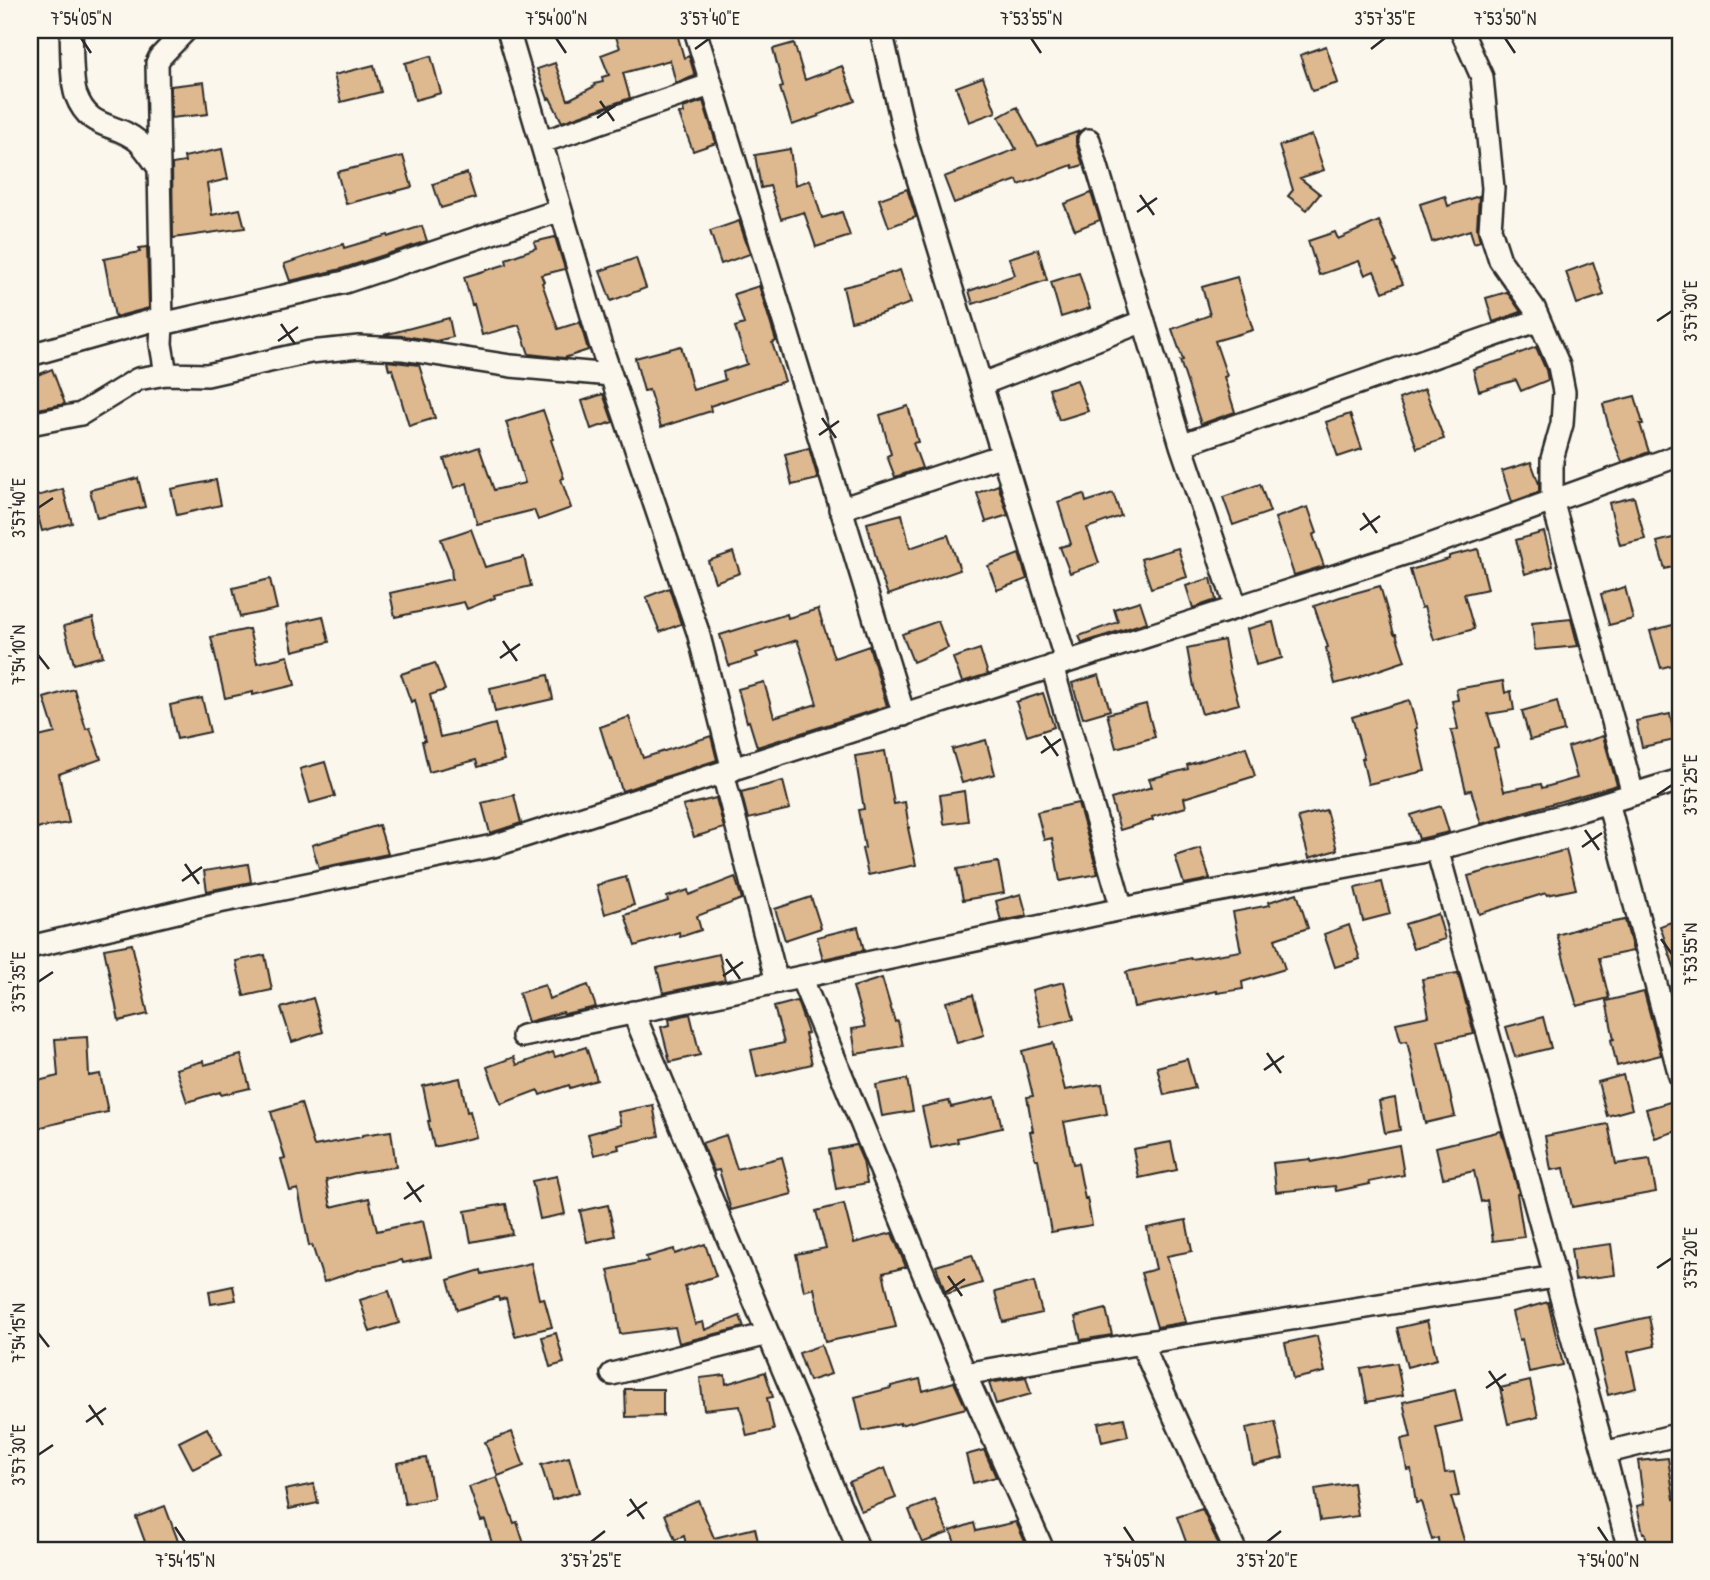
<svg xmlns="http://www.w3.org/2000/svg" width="1710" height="1580" font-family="'Patrick Hand',sans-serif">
<rect width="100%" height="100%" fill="#fbf7ec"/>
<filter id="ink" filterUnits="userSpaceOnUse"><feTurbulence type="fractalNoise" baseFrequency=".0143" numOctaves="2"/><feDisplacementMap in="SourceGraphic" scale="14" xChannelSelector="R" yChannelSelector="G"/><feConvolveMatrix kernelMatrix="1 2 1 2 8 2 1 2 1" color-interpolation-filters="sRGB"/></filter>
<g filter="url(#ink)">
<path fill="#deb88f" stroke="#2b2b2b" stroke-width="2" d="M641 30H676L684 58 689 56 695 76 676 83 670 60 623 73 630 98 562 122 550 98 548 99 537 69 555 63 568 100 595 86 594 84 603 82 602 77 609 75 601 55 620 48 616 37Z
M794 43 805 80 842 66 855 101 818 115 819 116 792 125 780 88 783 87 773 49Z
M1326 46 1338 83 1312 91 1300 55Z
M431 56 441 93 415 100 405 63Z
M374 65 381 92 341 102 334 75Z
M983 77 996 112 969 122 956 87Z
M204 82 208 114 171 118V86Z
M703 101 716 143 693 151 679 114 684 113 683 108Z
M1017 107 1038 146 1080 131 1076 136V143L1083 165 1073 168 1072 165 1019 185 1017 180 954 203 944 177 1016 149 999 117Z
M1312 135 1324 170 1300 178 1320 194 1307 210 1288 196 1293 190 1279 146Z
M222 149 228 179 207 184 212 215 240 209 245 228 173 238 172 164 185 162 184 157Z
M790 149 795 185 810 180 822 218 842 212 850 236 816 247 804 212 781 219 770 186 761 188 755 155Z
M403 156 412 187 346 204 337 172Z
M467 173 475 198 441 208 433 184Z
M907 189 916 217 889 227 879 199Z
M1091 193 1100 220 1075 230 1064 204Z
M1445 196 1448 206 1479 196 1477 228 1480 241 1474 243 1470 230 1432 242 1420 204Z
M739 221 750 254 721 264 710 231Z
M1379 221 1396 262 1394 263 1403 284 1383 292 1374 271 1365 275 1359 261 1319 275 1308 241 1335 232 1338 239Z
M422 226 427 241 341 269 290 281 284 264 343 244 344 248 388 235V237Z
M555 237 565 269 541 275 544 282 542 283 558 329 580 322 588 350 564 358 529 354 519 325 482 335 474 304 472 305 464 277 507 264 506 259 536 248 534 242Z
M147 247 149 308 115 317 104 259 140 252 139 248Z
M1038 249 1047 280 973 304 969 291 1015 275 1009 258Z
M636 258 646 288 611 301 600 271Z
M1593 262 1604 295 1577 304 1566 272Z
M900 270 911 303 877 315 851 321 843 287 864 282Z
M1079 273 1090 308 1061 317 1051 282Z
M1237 277 1253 330 1215 341 1227 376 1224 377 1235 412 1201 424 1180 361 1183 360 1172 329 1210 315 1202 287Z
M759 286 776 341 772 343 785 381 710 406 711 411 661 427 649 390 644 391 635 358 681 346 693 390 725 380 723 372 747 364 735 327 744 324 734 294Z
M1507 292 1521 312 1493 322 1486 298Z
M449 318 453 337 436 341 404 336 384 335Z
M1536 347 1546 370 1548 380 1521 391 1516 380 1479 391 1473 369 1502 360Z
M387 361 419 365 435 418 409 426 392 369 389 370Z
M52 369 65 404 37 409 30 390V378Z
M1077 380 1088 411 1059 420 1049 389Z
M1425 389 1444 439 1417 448 1399 399Z
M603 394 613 422 591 429 582 401Z
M1635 396 1643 424H1640L1649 452 1622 462 1610 432 1603 404Z
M908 406 918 442 913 443 922 468 895 477 887 456 891 454 880 415Z
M543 410 553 439 551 440 564 478 561 479 571 508 538 520 534 510 477 524 467 483 454 488 444 459 479 447 494 490 525 483 506 422Z
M1350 414 1362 449 1338 457 1326 422Z
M809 448 818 479 792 485 785 454Z
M1531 462 1539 484V492L1512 502 1502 471Z
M138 478 145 507 97 518 90 490Z
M216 480 221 505 177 515 171 489Z
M1260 484 1270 512 1233 525 1223 497Z
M998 485 1008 515 986 522 977 493Z
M63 489 72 523 42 531 33 497Z
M1113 493 1121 516 1087 528 1099 563 1070 573 1060 547 1071 544 1058 502 1084 494 1086 502Z
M1634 497 1645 539 1620 545 1609 503Z
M1308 507 1317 533 1313 535 1324 566 1294 575 1275 518Z
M902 514 910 548 948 535 960 570 888 595 880 573 867 523Z
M471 529 485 567 524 557 531 586 494 595 495 598 467 609 464 602 395 617 390 593 452 579 451 566 441 539Z
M1544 532 1553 566 1525 574 1516 540Z
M1680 536V565L1665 569 1657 542Z
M1178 548 1187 577 1151 588 1141 559Z
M1478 549 1488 589 1464 594 1474 629 1434 640 1424 607 1421 608 1410 570 1449 559V556Z
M733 552 740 573 715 582 708 561Z
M1019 554 1027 579 997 590 988 566Z
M1211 578 1216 600 1193 608 1186 586Z
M270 579 277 609 240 617 233 588Z
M1380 586 1394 634H1396L1405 661 1361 676V677L1335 684 1326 648 1328 647 1314 606 1340 597Z
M1625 587 1633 619 1609 625 1601 594Z
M669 588 681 624 660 632 646 597Z
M1140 601 1147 622 1082 643 1079 636 1118 622 1114 609Z
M818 609 834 658 869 646 887 706 757 747 749 721 747 722 738 689 764 682 774 717 817 704 800 648 797 640 756 653 758 657 729 666 720 635 787 614 788 618Z
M323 616 329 642 293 651 287 624Z
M93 618 103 656 74 664 64 626Z
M1571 619 1578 646 1535 650 1532 623Z
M938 621 948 648 913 662 902 634Z
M1273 622 1282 658 1256 665 1247 629Z
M1680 623V663L1661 668 1650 631Z
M249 629 257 663 288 656 295 685 253 695V692L225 698 211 637Z
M1224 640 1230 673 1239 704 1202 714 1194 687 1187 648Z
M980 649 988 674 962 682 953 658Z
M435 663 445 690 430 695 440 737 458 733V734L495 724 504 760 478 767 476 760 429 772 422 741H425L415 700 411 702 401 674Z
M548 675 553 699 495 712 490 688Z
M1099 675 1110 710 1083 718 1072 683Z
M1503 681 1505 693 1511 691 1514 710 1488 714 1498 747 1494 748 1504 791 1541 784 1542 788 1577 778 1568 747 1603 736 1617 785 1481 824 1471 790 1466 791 1451 731 1458 729 1452 701 1458 700 1456 689Z
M74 689 86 729 90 728 101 759 59 774 69 823 30 829V739L55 733 44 698Z
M1043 693 1054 727 1027 736 1016 702Z
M202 698 210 732 177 739 170 705Z
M1409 700 1417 728 1415 729 1425 771 1368 784 1362 758H1364L1352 717Z
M1557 701 1564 731 1530 740 1522 711Z
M1146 704 1155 737 1116 748 1107 714Z
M1670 714 1675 740 1642 747 1636 721Z
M629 717 643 758 711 736 717 760 622 791 612 758 610 759 600 727Z
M986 740 995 774 962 783 952 749Z
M1246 747 1255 776 1184 798 1186 807 1152 817 1153 820 1120 830 1111 799 1152 787 1149 779 1188 769 1187 765Z
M885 751 894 804 905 802 909 828H908L916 865 868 875 862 849 865 848 858 810 864 809 855 756Z
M325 762 335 796 310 803 300 769Z
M783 781 790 809 748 819 741 792Z
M964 791 968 821 944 824 940 795Z
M514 795 521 823 490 833 482 803Z
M716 798 724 828 694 837 683 806Z
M1078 803 1098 874 1060 881 1052 838 1044 840 1037 812Z
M1441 806 1449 832 1419 839 1411 815Z
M1326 810 1337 850 1309 858 1298 817Z
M379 825 388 854 319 868 312 845Z
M1200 848 1210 879 1184 884 1175 856Z
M1566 850 1576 889 1547 895 1546 893 1479 914 1468 876Z
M998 862 1004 893 963 900 957 869Z
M248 864 251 882 207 891 204 871Z
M626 877 634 905 605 914 597 885Z
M735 877 742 899 697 916 701 930 680 937 679 932 635 946 625 915 668 901 667 897 688 890 689 895Z
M1382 882 1390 914 1363 921 1355 888Z
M1297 893 1308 928 1275 939 1285 969 1242 982 1243 989 1217 993V991L1134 1007 1126 972 1191 958V959L1241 951 1233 912 1270 905 1269 902Z
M1021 894 1027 916 1001 921 996 901Z
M811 897 821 928 785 940 775 909Z
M1438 914 1445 939 1413 949 1405 924Z
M1680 919V978H1678L1660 926Z
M1625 920 1633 951 1599 958 1609 998 1577 1006 1557 935 1583 927 1584 928Z
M1349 925 1360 959 1335 967 1324 934Z
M858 927 864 950 823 959 817 937Z
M132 944 148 1014 119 1021 104 949Z
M719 954 725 980 663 993 657 968Z
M265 955 272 990 244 996 236 961Z
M1458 973 1474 1034 1438 1041 1455 1116 1425 1123 1407 1041 1401 1042 1396 1023 1429 1016 1422 979Z
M882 978 895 1022 898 1021 903 1046 856 1054 852 1029 865 1027 853 987Z
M1064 982 1074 1019 1041 1027 1032 990Z
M545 985 549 999 588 985 596 1007 564 1014 563 1012 528 1022 519 993Z
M1644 992 1661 1055 1617 1066 1611 1040 1614 1039 1606 1001Z
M973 995 984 1035 957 1043 946 1002Z
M313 998 323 1032 292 1042 281 1008Z
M797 1001 808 1033 805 1034 812 1064 757 1077 751 1050 784 1043 774 1007Z
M690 1014 700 1055 670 1062 661 1027 670 1025 669 1019Z
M1543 1017 1551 1048 1515 1057 1506 1027Z
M87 1037 89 1076 100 1074 108 1112 73 1119 30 1130V1083L58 1076 55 1039Z
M1053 1043 1065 1090 1102 1084 1107 1114 1064 1122 1073 1164 1078 1163 1085 1199 1087 1198 1092 1225 1051 1232 1038 1159H1035L1030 1131H1033L1027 1097 1033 1096 1022 1051Z
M586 1047 597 1080 570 1088 569 1085 540 1095 538 1090 501 1104 487 1067 514 1057 517 1065 553 1052 555 1057Z
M241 1055 250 1088 221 1095 220 1092 187 1102 176 1069 203 1061 204 1065Z
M1187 1059 1195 1088 1164 1095 1157 1067Z
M1623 1075 1632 1109 1607 1116 1598 1082Z
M460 1078 467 1112 470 1111 476 1137 434 1147 428 1121H430L423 1086Z
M907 1079 913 1111 882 1116 876 1085Z
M995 1097 1002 1128 957 1138 958 1142 931 1148 922 1107 949 1101 951 1107Z
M1395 1098 1400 1130 1385 1133 1379 1101Z
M1680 1099V1130L1655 1138 1646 1109Z
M301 1103 314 1146 362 1137V1135L391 1131 396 1167 355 1173 326 1180 331 1207 369 1198 377 1231 423 1221 431 1257 403 1263 402 1260 359 1270 324 1282 312 1245 309 1246 298 1189 290 1191 281 1159 285 1158 271 1112Z
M653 1105 659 1136 618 1145 619 1149 594 1155 588 1134 621 1125 618 1112Z
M1608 1124 1616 1164 1650 1159 1656 1192 1572 1207 1564 1168 1551 1170 1545 1136Z
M1501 1131 1519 1193 1517 1194 1524 1237 1493 1241 1487 1200 1481 1202 1474 1171 1443 1178 1436 1147Z
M726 1135 737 1169 782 1157 792 1194 731 1210 719 1170 714 1171 702 1143Z
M1171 1142 1177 1170 1139 1178 1133 1149Z
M856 1145 863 1161 867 1183 836 1189 829 1150Z
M1399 1145 1404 1175 1369 1182 1370 1184 1336 1191 1335 1186 1276 1192 1273 1163 1311 1159V1162Z
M557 1176 565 1214 540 1219 532 1181Z
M506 1204 512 1234 471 1242 465 1211Z
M844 1204 854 1243 892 1233 906 1267 883 1273 896 1327 825 1342 814 1288 804 1291 796 1254 826 1248 816 1211Z
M608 1205 615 1236 587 1242 580 1211Z
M1186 1220 1192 1251 1167 1256 1186 1322 1157 1327 1141 1273 1156 1269 1147 1228Z
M705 1244 716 1276 685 1286 695 1324 703 1322 705 1330 740 1316 744 1327 679 1343 675 1327 620 1334 614 1293 608 1270 648 1261 646 1257 674 1249 675 1254Z
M1611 1244 1615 1275 1575 1280 1571 1249Z
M972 1255 982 1283 946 1294 936 1266Z
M531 1263 539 1299 544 1298 552 1327 515 1336 506 1298 499 1300 498 1297 457 1310 448 1280 481 1270 482 1274Z
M1034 1282 1042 1313 1003 1322 995 1292Z
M233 1286 236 1300 211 1304 209 1291Z
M389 1291 399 1323 370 1332 360 1300Z
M1548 1302 1563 1365 1529 1372 1522 1339 1519 1340 1512 1312Z
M1106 1309 1112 1335 1081 1340 1075 1317Z
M1649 1317 1655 1346 1628 1352 1636 1388 1608 1395 1600 1363 1602 1362 1595 1329Z
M1427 1321 1437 1359 1407 1367 1397 1328Z
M556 1333 564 1363 550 1367 542 1337Z
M1317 1336 1325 1372 1293 1379 1285 1343Z
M821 1345 831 1374 809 1381 799 1353Z
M1397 1363 1403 1395 1367 1402 1361 1369Z
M765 1372 773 1397 767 1398 774 1430 747 1436 740 1406 704 1410 700 1378 725 1375 726 1384Z
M1026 1377 1031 1394 996 1404 989 1383Z
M920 1379 923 1391 954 1382 966 1408 900 1425V1423L863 1431 855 1397 891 1388V1386Z
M1530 1381 1538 1417 1508 1424 1500 1388Z
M625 1389H663V1416L626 1417Z
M1455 1390 1462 1421 1436 1427 1445 1473 1454 1472 1459 1496 1451 1497 1467 1550H1439L1438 1538 1432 1540 1421 1502 1416 1503 1411 1469 1407 1470 1401 1439 1411 1437 1403 1402Z
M1124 1418 1128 1436 1102 1442 1098 1423Z
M1275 1422 1283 1458 1253 1465 1246 1428Z
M207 1428 221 1455 193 1469 179 1442Z
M512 1432 524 1466 498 1476 485 1442Z
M984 1450 996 1477 973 1483 966 1455Z
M569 1457 579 1492 552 1500 541 1465Z
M426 1458 434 1498 405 1504 397 1463Z
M1668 1458 1674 1499 1676 1498 1680 1517V1550H1649L1645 1533H1643L1637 1506 1644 1504 1638 1461Z
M885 1468 896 1498 861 1511 849 1482Z
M497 1477 514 1523 517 1522 526 1550H494L485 1520 481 1521 469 1487Z
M1353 1483 1358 1516 1320 1521 1315 1489Z
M314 1484 318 1503 289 1509 285 1490Z
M698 1500 714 1538 755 1528 760 1550H683V1545L686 1544 684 1536 675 1540 665 1514Z
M935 1500 948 1533 922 1543 909 1510Z
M165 1506 178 1541 154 1550H148L136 1517Z
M1202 1509 1221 1550H1189L1177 1517Z
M1016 1522 1027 1546 1008 1550H957L951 1531 974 1523 976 1531Z"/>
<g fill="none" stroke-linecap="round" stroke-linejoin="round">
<defs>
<path id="minor" d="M71 30C72 45 71 82 76 95 90 132 115 121 139 142 146 149 153 160 159 168
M508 30 600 343 698 632 733 770
M695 30 904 715
M881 30 906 140 1066 661
M1461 30 1482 77 1493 188 1490 229 1500 260 1534 308 1559 366 1564 392 1562 424 1552 459V500L1633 794
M1089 140 1181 445 1236 607
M542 142 710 85
M162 324 345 282 561 210
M30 355 161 318
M166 374 161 344 162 324 157 63 160 57 186 30
M982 384 1144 321
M30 424 81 414 138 379 166 374 207 375 310 352 359 347 402 349 511 366 611 375
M1181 445 1539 320
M840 509 1003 455
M1052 666 1122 909
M723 773 777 982
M1608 802 1680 1076
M1437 849 1604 1453 1629 1550
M30 947 219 902 493 846 1419 549 1680 455
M801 977 965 1374 1043 1550
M633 1012 859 1550
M523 1036 1122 909 1437 849 1565 815 1680 780
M1141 1343 1235 1550
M612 1374 768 1334
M965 1374 1141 1343 1555 1277
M1604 1453 1680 1434"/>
</defs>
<use href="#minor" stroke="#2b2b2b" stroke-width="26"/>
<use href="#minor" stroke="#fbf7ec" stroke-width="21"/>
</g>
</g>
<path fill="none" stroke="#2b2b2b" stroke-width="2.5" d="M81 38 91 53M556 38 566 53M1031 38 1041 53M1505 38 1515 53M695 49 710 38M1371 49 1385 38M600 101 614 121M597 118 617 104M1140 195 1154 215M1137 212 1157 198M1657 321 1672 311M281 324 295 344M278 341 298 327M822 418 836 438M819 435 839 421M38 508 53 498M1363 513 1377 533M1360 530 1380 516M503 641 517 661M38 655 49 669M500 658 520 644M1044 736 1058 756M1041 753 1061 739M1657 795 1672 785M1585 830 1599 850M1582 847 1602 833M185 864 199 884M182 881 202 867M1661 939 1672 954M726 959 740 979M723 976 743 962M38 982 53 972M1267 1053 1281 1073M1264 1070 1284 1056M407 1182 421 1202M404 1199 424 1185M1657 1268 1672 1258M948 1276 962 1296M945 1293 965 1279M38 1333 49 1347M1489 1371 1503 1391M1486 1388 1506 1374M89 1405 103 1425M86 1422 106 1408M38 1455 53 1445M630 1499 644 1519M627 1516 647 1502M175 1527 185 1542M1124 1527 1134 1542M1598 1527 1608 1542M591 1542 605 1531M1267 1542 1281 1531"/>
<rect width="1710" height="1580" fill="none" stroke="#fbf7ec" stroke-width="77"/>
<rect x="38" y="38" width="1634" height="1504" fill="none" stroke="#2b2b2b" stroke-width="2.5"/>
<g font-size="18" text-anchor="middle" fill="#2b2b2b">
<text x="81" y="25">7°54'05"N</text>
<text x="556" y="25">7°54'00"N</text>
<text x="710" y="25">3°57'40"E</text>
<text x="1031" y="25">7°53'55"N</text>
<text x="1385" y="25">3°57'35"E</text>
<text x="1505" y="25">7°53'50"N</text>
<text transform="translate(1691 311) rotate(-90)" y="6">3°57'30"E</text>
<text transform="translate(19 508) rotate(-90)" y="6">3°57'40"E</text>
<text transform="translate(19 655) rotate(-90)" y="6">7°54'10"N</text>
<text transform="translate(1691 785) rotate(-90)" y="6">3°57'25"E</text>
<text transform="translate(1691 954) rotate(-90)" y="6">7°53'55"N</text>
<text transform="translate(19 982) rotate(-90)" y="6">3°57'35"E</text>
<text transform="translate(1691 1258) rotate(-90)" y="6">3°57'20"E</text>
<text transform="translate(19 1333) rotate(-90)" y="6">7°54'15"N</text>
<text transform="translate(19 1455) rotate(-90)" y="6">3°57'30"E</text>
<text x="185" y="1567">7°54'15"N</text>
<text x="591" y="1567">3°57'25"E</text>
<text x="1134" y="1567">7°54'05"N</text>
<text x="1267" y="1567">3°57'20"E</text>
<text x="1608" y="1567">7°54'00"N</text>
</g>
</svg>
